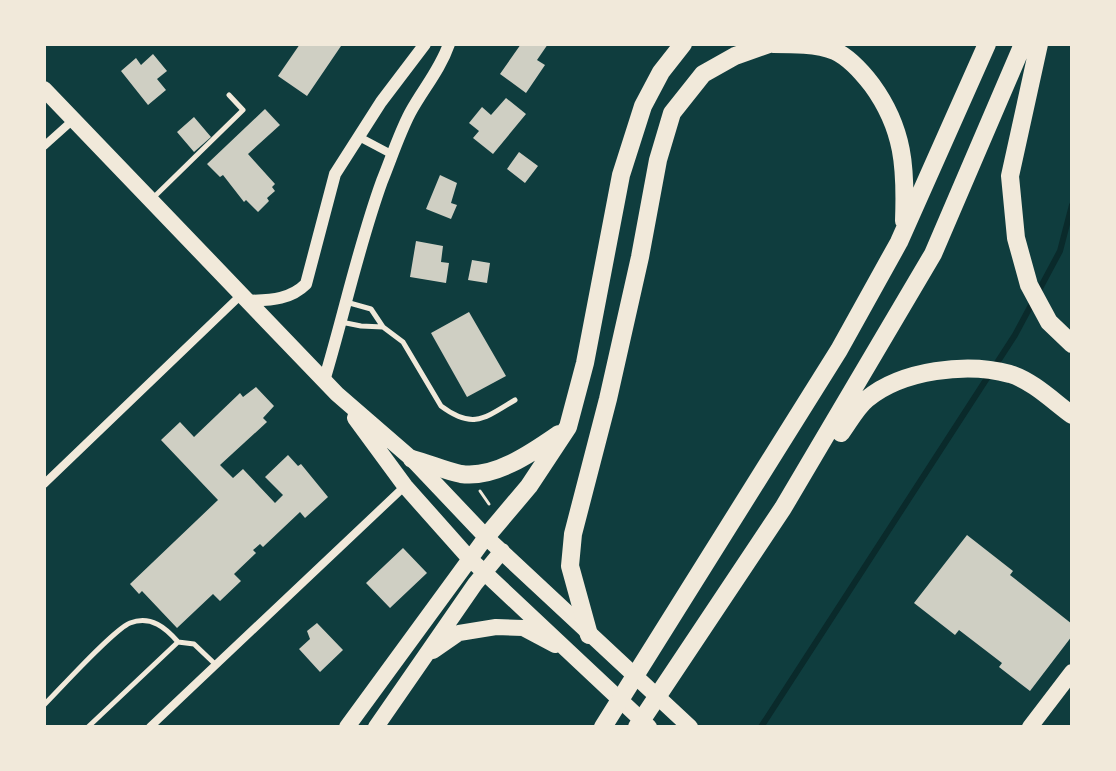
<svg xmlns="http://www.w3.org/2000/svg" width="1116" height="771" font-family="'Roboto Condensed',sans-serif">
<rect width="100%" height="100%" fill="#0f3d3e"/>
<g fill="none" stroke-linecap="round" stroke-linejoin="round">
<path stroke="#0a2a2b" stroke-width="6" d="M761 727 1015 335 1060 251 1072 205"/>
</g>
<path fill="#cfcfc3" d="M300 44 341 46 307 96 278 76Z
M521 44H548L537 60 545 65 526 93 500 74Z
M153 54 167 71 157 79 166 90 148 105 121 71 136 58 141 65Z
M506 98 526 114 493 154 473 138 479 131 469 123 482 107 491 115Z
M265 109 280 125 248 154 275 184 272 187 275 191 267 198 269 201 258 212 246 200 244 202 223 175 220 177 207 164Z
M194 117 211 137 194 152 177 132Z
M519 152 538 166 525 183 507 169Z
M440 175 457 183 451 203 457 205 451 219 426 209Z
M416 241 443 246 441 262 449 263 446 283 410 277Z
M472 260 490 263 487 283 468 280Z
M469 312 506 376 467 397 431 333Z
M256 387 274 406 263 418 267 422 220 465 233 478 243 469 275 503 283 495 265 477 288 455 298 466 301 464 328 497 305 518 300 512 263 547 260 544 253 550 256 553 234 574 241 581 220 601 213 594 177 628 142 591 139 594 130 584 218 500 161 440 180 422 194 437 240 393 243 397Z
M967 535 1013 571 1010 575 1072 624V636L1030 691 999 667 1002 663 959 630 955 635 914 603Z
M403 548 427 573 390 608 366 583Z
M317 623 343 650 320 672 299 649 310 639 307 631Z"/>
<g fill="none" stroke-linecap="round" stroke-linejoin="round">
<path stroke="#f1e9da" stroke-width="3" d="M480 491 489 504"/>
<path stroke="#f1e9da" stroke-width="5" d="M154 197 243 110 229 95
M346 302 371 309 383 327 403 342 441 406C473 430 485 418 515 400
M341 322 361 326 383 327
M178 642 194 644 215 664
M44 705C61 688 113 630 130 623 151 615 166 628 178 642L88 727"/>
<path stroke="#f1e9da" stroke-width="8" d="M359 137 393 155
M44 146 73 120
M44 484 241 295
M150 727 405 486"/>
<path stroke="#f1e9da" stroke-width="12" d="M248 301C270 300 290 300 306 284L335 174 381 102 425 44
M324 381C344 315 358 247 382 181 391 159 399 134 410 113 423 89 440 70 449 44"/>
<path stroke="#f1e9da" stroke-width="16" d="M44 89 337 394 412 459 486 537 690 727
M355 418 405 486 469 558 649 727
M433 651 459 633 496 627 523 628 555 645
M347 727 486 537
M376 727 475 584 502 551
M1030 727 1072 672"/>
<path stroke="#f1e9da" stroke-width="18" d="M773 44C792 44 817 44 835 51 850 58 862 72 872 85 904 129 906 168 904 221
M1039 44 1010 176 1016 238 1029 285 1049 322 1072 344
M841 433C849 422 857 407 867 399 902 370 967 362 1010 374 1033 381 1054 402 1072 415
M412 459C428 463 445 471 461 474 495 479 533 452 559 434
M486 537 529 486 568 427 585 363 621 175 643 106 661 72 683 44
M589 635 570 566 573 534 608 399 640 257 658 160 672 113 703 74 735 56 769 44
M603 727 839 350 899 242 987 44
M637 727 783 508 933 254 1023 44"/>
</g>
<rect width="1116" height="771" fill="none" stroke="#f1e9da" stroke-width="92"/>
</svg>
